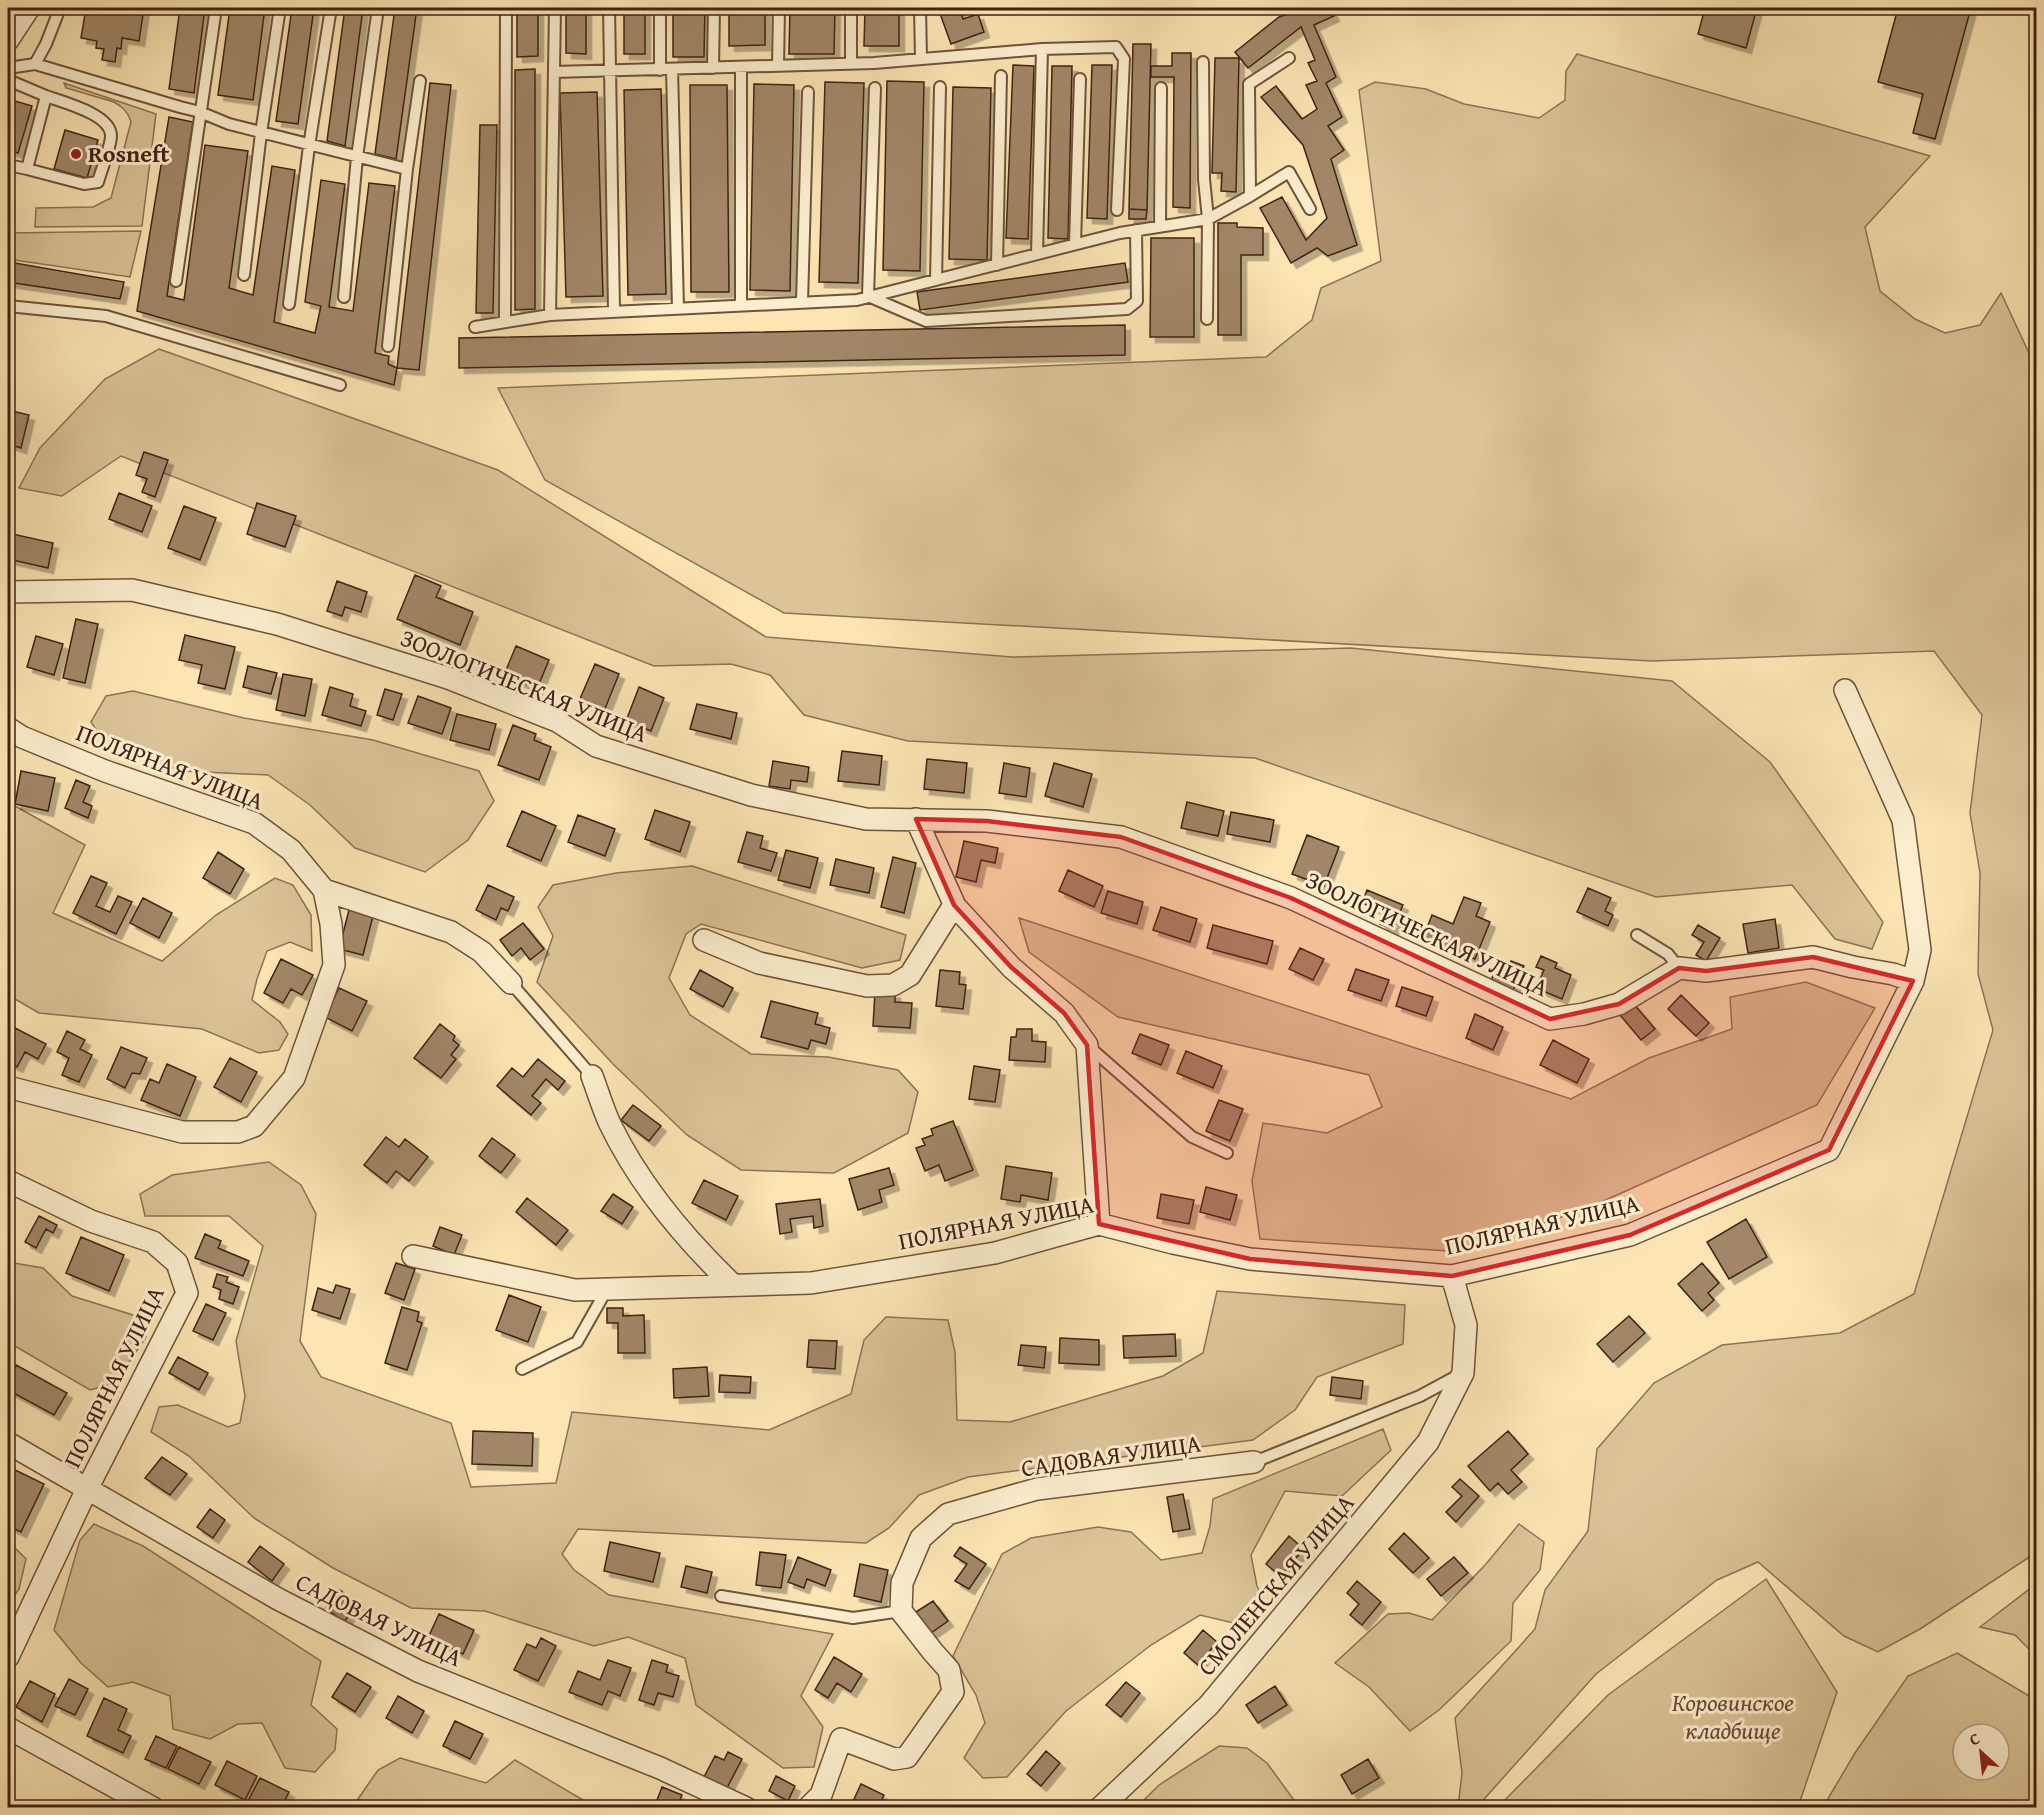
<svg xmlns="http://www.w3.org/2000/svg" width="2044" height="1815" font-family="'Gentium Book Plus',serif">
<defs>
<filter id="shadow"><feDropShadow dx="5.5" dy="5.5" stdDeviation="0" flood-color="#0004"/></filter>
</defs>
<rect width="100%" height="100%" fill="#fae5b3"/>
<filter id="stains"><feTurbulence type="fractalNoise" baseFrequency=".00333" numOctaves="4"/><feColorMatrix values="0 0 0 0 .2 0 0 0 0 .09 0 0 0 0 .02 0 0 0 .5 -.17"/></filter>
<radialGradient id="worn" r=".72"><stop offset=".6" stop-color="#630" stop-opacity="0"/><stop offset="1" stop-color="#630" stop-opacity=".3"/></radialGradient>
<path fill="#dac498" stroke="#8d7356" stroke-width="1.5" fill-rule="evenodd" d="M1577 54 1930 156 1865 227 1880 291 1915 319 1945 333 1980 325 2001 293 2036 368V1550L2034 1554 1920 1629 1878 1652 1844 1636 1758 1562 1717 1580 1596 1674 1477 1807H1458L1462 1773 1455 1718 1535 1629 1545 1590 1588 1531 1597 1449 1654 1383 1722 1345 1840 1333 1914 1294 1993 1030 1978 974 1980 873 1970 813 1982 715 1934 651 1652 661 784 613 545 480 498 388 1266 357 1312 320 1321 288 1381 261 1359 90 1375 82 1426 89 1464 104 1539 118 1565 100 1566 71Z
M64 83 156 114 142 226 35 227 36 208 93 207 111 198 131 122C128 112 123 107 114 102L66 88Z
M141 231 130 277 8 259V233Z
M159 349 498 470 766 637 1012 657 1351 648 1672 681 1770 762 1883 922 1872 949 1835 939 1792 885 1656 897 1255 758 908 741 804 715 770 675 731 664 654 666 121 456 62 496 19 488 40 448 105 379Z
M133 691 244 718 373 740 479 771 494 801 468 840 425 872 355 848 310 805 268 775 181 771 104 742 91 722 106 696Z
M8 802 85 845 53 913 162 961 216 915 275 878 293 885 311 915 312 951 290 942 267 951 257 979 252 1000 280 1022 288 1034 279 1050 259 1053 202 1029 39 1013 8 995Z
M692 866 906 935 900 960 862 968 701 924 686 934 669 978 690 1015 751 1054 828 1057 898 1070 918 1092 908 1133 834 1173 741 1170 687 1135 614 1065 537 982 553 936 538 907 553 885 616 873Z
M1019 918 1571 1099 1649 1058 1732 1029 1730 997 1806 982 1875 1008 1817 1105 1597 1204 1465 1252 1260 1239 1252 1181 1263 1123 1327 1133 1382 1107 1369 1075 1118 1017 1029 952Z
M269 1162 301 1185 316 1214 300 1341 321 1377 451 1423 471 1487 556 1483 572 1412 769 1430 851 1394 864 1340 886 1317 948 1320 955 1352 957 1420 1010 1422 1163 1376 1203 1353 1217 1291 1405 1305 1403 1344 1317 1377 1295 1410 1253 1440 968 1477 919 1495 889 1528 866 1543 578 1529 562 1554 574 1570 609 1595 833 1634 801 1696 823 1727 814 1767 783 1768 696 1705 685 1658 628 1637 594 1646 485 1611 411 1608 333 1568 254 1518 189 1456 151 1432 159 1407 178 1405 228 1427 240 1423 245 1396 236 1341 263 1246 229 1216H145L140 1194 172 1175Z
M8 1262 43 1268 72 1296 133 1315 146 1337 115 1383 90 1390 8 1342Z
M1383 1429 1391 1450 1342 1496 1285 1491 1251 1555 1257 1586 1265 1602 1242 1625 1200 1615 1151 1645 1066 1711 1007 1777 983 1778 964 1758 985 1723 976 1695 953 1656 1002 1554 1031 1538 1098 1527 1131 1532 1161 1560 1202 1553 1210 1526 1213 1499Z
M94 1524 143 1546 321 1661 311 1705 337 1729 335 1750 315 1772 285 1768 262 1723 238 1724 210 1739 173 1729 170 1696 133 1682 108 1687 81 1663 54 1630 80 1540Z
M1519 1524 1544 1542 1540 1570 1513 1603 1511 1641 1439 1710 1410 1731 1369 1687 1335 1663 1388 1614 1409 1613 1432 1620 1486 1564Z
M8 1549H16L26 1559 19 1589 8 1605Z
M1766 1579 1837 1692 1798 1807H1498L1608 1695Z
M2036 1584V1656L2015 1635 1980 1627Z
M1957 1653 2036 1700V1807H1823L1855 1753 1908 1676ZM1963 1734H1999V1770H1963Z
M1219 1746 1247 1748 1267 1763 1299 1807H1137L1159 1785Z
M400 1758 486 1783 515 1760 595 1807 379 1808 358 1799 378 1770Z"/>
<path fill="#a18767" stroke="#402214" stroke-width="1.5" filter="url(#shadow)" d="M86 8H144L139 41 122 38 121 49 117 48 115 62 102 60 104 49 96 48 97 41 81 38Z
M180 8H205L194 93 169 89Z
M230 8H265L253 100 218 95Z
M292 8H314L298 124 276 121Z
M345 8H363L345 146 327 141Z
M395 8H417L396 159 375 154Z
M517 8H538V56L517 57Z
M566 8H586V54L566 53Z
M624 8H645V54H624Z
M673 8H705L704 57H673Z
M729 8H765V45L729 46Z
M790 8H835L834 54H789Z
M865 8H899V46H864Z
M938 8H959L963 19 978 14 984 32 951 44Z
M1306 8H1330L1334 16 1314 25 1336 77 1326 83 1342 117 1328 126 1344 150 1331 159 1357 245 1328 256 1317 248 1291 263 1260 208 1282 197 1306 240 1327 218 1303 145 1261 97 1276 86 1302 119 1317 109 1306 85 1317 81 1308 63 1315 60 1301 27 1248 68 1235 52 1279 17Z
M1705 8H1757L1746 48 1698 34Z
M1898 8H1971L1935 139 1913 133 1923 94 1878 82Z
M1133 44H1151L1147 210 1129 209Z
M1172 53H1191L1190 208 1173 207 1174 77H1151V66H1172Z
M1215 58H1239L1236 192 1221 191 1222 173H1212Z
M1013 65 1034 66 1028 239 1006 238Z
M1092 65H1112L1107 219 1087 218Z
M1052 66H1072L1068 239 1048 238Z
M535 69V309L515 310V70Z
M887 81 924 82 920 271 883 270Z
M825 82 864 83 858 283 819 282Z
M430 83 451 85 419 370 397 368Z
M754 84 794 85 790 291 750 290Z
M690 85H727L729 292H691Z
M953 87 991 88 987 260 949 259Z
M661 89 666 294 628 295 624 90Z
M597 92 603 296 566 297 560 93Z
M8 99 32 106 18 153 8 150Z
M169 117 193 122 167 296 184 300 205 145 248 151 229 288 253 295 272 166 295 170 274 322 315 333 321 306 305 302 321 180 345 184 329 307 353 311 369 183 395 186 375 353 389 356 388 364 397 368 394 385 137 311Z
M480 125H497L493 313H476Z
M65 130 98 140 87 178 54 169Z
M1129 209 1147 210 1146 219H1129Z
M1218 223H1237V227L1263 228V255H1241V335H1218Z
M1151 238H1194V337H1150Z
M8 262H9L124 282 120 299 8 282Z
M1125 263 1128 282 920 310 917 292Z
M1125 325V355L459 368V338Z
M8 410 29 415 21 448 8 444Z
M144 452 168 460 155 497 142 492 147 479 136 475Z
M119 493 152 506 142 532 109 519Z
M257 503 296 516 285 547 247 534Z
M184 506 216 518 200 560 168 548Z
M8 533 53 543 48 568 8 559Z
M415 575 441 586 436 597 473 612 460 645 397 619Z
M337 581 367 592 361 612 345 607 342 616 327 611Z
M76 619 98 624 85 683 63 678Z
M185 635 235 647 225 689 198 683 202 665 179 660Z
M36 636 63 644 54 675 27 667Z
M516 646 549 660 537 689 504 675Z
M595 664 619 674 604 711 579 701Z
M248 666 277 673 271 694 243 687Z
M283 674 312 679 305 716 276 710Z
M330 687 353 694 350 706 366 711 361 726 322 715Z
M639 687 664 698 651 731 626 721Z
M385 689 402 694 393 720 377 715Z
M418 696 451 708 442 734 408 723Z
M697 704 737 713 731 739 690 729Z
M457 714 496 724 489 750 450 740Z
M513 725 536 734 534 740 551 747 539 780 498 765Z
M842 751 882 756 879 785 838 781Z
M927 759 967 763 964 793 924 789Z
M773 761 809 767 807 782 791 780 790 789 769 786Z
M1004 763 1030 768 1026 797 999 793Z
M1054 763 1092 774 1083 807 1045 796Z
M21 771 55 778 48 811 15 804Z
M76 780 90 786 83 802 92 806 88 818 65 808Z
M1187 802 1224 811 1218 836 1181 828Z
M655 810 690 822 680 852 645 839Z
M522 811 556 826 541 861 507 846Z
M1231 812 1274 820 1270 842 1227 834Z
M578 815 615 829 605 856 568 842Z
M747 832 763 836 760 848 777 853 771 871 738 862Z
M1307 835 1339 847 1324 886 1292 874Z
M964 841 998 848 995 863 981 860 976 882 956 877Z
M786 850 818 858 810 888 778 880Z
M218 852 244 869 230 894 203 878Z
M893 857 916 863 904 913 881 907Z
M836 859 874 868 869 893 830 885Z
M1068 870 1103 886 1094 907 1059 891Z
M91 876 107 883 96 906 110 912 118 896 132 902 116 934 73 913Z
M488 885 514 897 508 911 501 908 496 920 476 910Z
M1588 888 1611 898 1605 911 1613 915 1608 926 1577 912Z
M1367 890 1403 905 1393 929 1380 924 1385 912 1362 903Z
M1108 891 1143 902 1137 924 1101 913Z
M1464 897 1481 903 1476 916 1490 922 1475 959 1423 938 1432 915 1453 924Z
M143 898 172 913 159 938 130 923Z
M1161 907 1197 919 1190 942 1153 930Z
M349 910 373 916 363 955 339 949Z
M1775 919 1779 948 1748 953 1743 924Z
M523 923 544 949 530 960 521 948 512 956 500 940Z
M1213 925 1273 941 1267 964 1207 948Z
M1698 925 1720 938 1706 961 1696 955 1704 942 1692 935Z
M1300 948 1324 959 1313 980 1289 969Z
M1541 956 1557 963 1555 968 1571 975 1562 999 1536 988 1544 970 1536 967Z
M281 959 313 975 302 995 291 989 283 1003 264 993Z
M1511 961 1524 966 1513 990 1491 980 1498 966 1507 970Z
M1356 969 1389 980 1381 1001 1348 990Z
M700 970 733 988 723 1007 690 989Z
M940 970 960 972 959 984 966 985 963 1009 936 1006Z
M1402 987 1433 997 1426 1016 1396 1006Z
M339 988 367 1001 352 1031 325 1017Z
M875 992 895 993V1002L912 1003 910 1028 873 1026Z
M1681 995 1709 1023 1696 1036 1668 1009Z
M771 1001 818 1013 815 1024 830 1028 826 1044 811 1040 808 1049 761 1037Z
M1633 1003 1655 1029 1641 1040 1620 1015Z
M1475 1014 1503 1027 1493 1050 1466 1038Z
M440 1024 455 1036 453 1040 459 1045 451 1055 456 1059 441 1078 414 1058Z
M15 1028 46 1044 38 1059 25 1052 17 1067 8 1062V1042Z
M1017 1029H1032V1041L1046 1042 1045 1062 1009 1060 1011 1037H1016Z
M67 1031 85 1040 80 1049 92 1055 79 1082 62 1075 69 1058 57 1052Z
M1140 1034 1169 1045 1161 1065 1132 1053Z
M1553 1040 1589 1059 1577 1083 1540 1065Z
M121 1047 147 1058 140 1074 132 1073 125 1088 107 1079Z
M1186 1051 1222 1066 1213 1088 1177 1073Z
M230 1058 257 1072 241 1102 214 1087Z
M538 1059 565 1081 558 1090 546 1079 532 1096 541 1103 531 1115 497 1086 512 1068 523 1077Z
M167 1064 196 1077 180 1116 141 1100 150 1079 159 1083Z
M974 1066 1000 1070 995 1102 969 1099Z
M1219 1100 1243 1109 1230 1141 1206 1131Z
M633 1105 661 1126 649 1141 621 1120Z
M953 1121 973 1170 945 1181 939 1165 925 1171 916 1148 925 1145 922 1139 933 1135 931 1129Z
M386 1137 399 1147 405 1139 428 1157 409 1181 396 1171 387 1183 364 1165Z
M492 1138 515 1155 501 1173 479 1156Z
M1006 1166 1052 1173 1048 1200 1021 1195 1020 1202 1001 1199Z
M889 1168 894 1185 879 1190 882 1202 858 1210 849 1179Z
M704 1180 738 1196 726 1220 692 1203Z
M1206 1187 1237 1195 1230 1220 1200 1212Z
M613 1194 633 1207 622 1224 601 1211Z
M1161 1194 1194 1200 1189 1224 1157 1218Z
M527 1198 568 1230 556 1245 516 1212Z
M820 1199 823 1226 814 1228 813 1216 790 1219 792 1232 780 1234 776 1204Z
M39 1216 57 1225 53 1233 46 1229 36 1248 25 1242Z
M1746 1219 1767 1257 1729 1279 1707 1242Z
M440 1227 462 1235 454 1255 433 1246Z
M205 1234 221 1241 218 1248 249 1261 243 1276 195 1258Z
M81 1237 124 1255 109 1291 66 1273Z
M396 1263 415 1269 404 1300 385 1293Z
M1702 1263 1719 1283 1708 1293 1714 1300 1702 1311 1678 1284Z
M217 1274 228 1277 226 1282 239 1287 233 1304 219 1299 221 1290 213 1287Z
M336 1285 350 1289 340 1319 312 1310 318 1288 333 1293Z
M509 1295 541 1307 528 1342 496 1330Z
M206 1304 226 1313 213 1340 193 1331Z
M402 1307 419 1312 417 1321 422 1323 407 1370 385 1363Z
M607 1308H623V1316L644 1315 645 1353H618V1323H607Z
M1629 1316 1645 1333 1613 1362 1597 1344Z
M1175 1334 1176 1356 1124 1358 1123 1336Z
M1060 1338 1099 1340V1365L1059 1363Z
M809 1340 837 1341 835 1369 807 1367Z
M1021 1345 1046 1347 1044 1368 1018 1365Z
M178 1357 208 1373 199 1390 169 1373Z
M16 1365 67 1393 54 1415 8 1390V1381Z
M707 1367 709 1396 674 1398 673 1369Z
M720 1375 751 1377 750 1393 719 1392Z
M1332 1377 1363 1381 1361 1399 1330 1395Z
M473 1431 533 1433 532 1466 472 1464Z
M1508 1431 1528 1454 1511 1470 1522 1482 1508 1494 1498 1483 1490 1491 1468 1466Z
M162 1457 187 1474 170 1495 145 1478Z
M11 1468 44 1484 21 1532 8 1526V1476Z
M1460 1479 1479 1496 1456 1522 1446 1512 1462 1496 1452 1487Z
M1183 1494 1190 1529 1173 1532 1167 1497Z
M210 1509 225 1520 213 1538 197 1527Z
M1404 1533 1429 1558 1413 1573 1389 1549Z
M1289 1536 1304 1549 1280 1576 1266 1564Z
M610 1542 660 1553 653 1582 604 1571Z
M260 1546 284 1564 272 1581 248 1562Z
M960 1547 986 1564 969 1589 955 1581 967 1564 954 1556Z
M760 1552 786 1555 781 1588 756 1585Z
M798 1557 831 1570 825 1586 807 1579 804 1588 788 1582Z
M1454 1557 1468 1573 1441 1596 1427 1579Z
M860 1564 888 1570 881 1602 854 1596Z
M686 1566 712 1572 707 1593 681 1587Z
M1357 1581 1381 1602 1362 1625 1350 1615 1359 1604 1347 1593Z
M340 1590 358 1604 344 1622 326 1608Z
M933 1601 948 1621 931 1633 916 1612Z
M439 1614 474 1630 463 1654 428 1638Z
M1203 1630 1217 1642 1198 1665 1184 1653Z
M541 1638 556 1646 538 1681 514 1670 527 1644 536 1648Z
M834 1657 862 1674 851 1692 837 1683 828 1698 815 1690Z
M608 1660 631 1668 620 1696 608 1691 602 1705 569 1692 578 1671 600 1680Z
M652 1660 668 1665 666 1672 679 1676 673 1697 658 1693 654 1705 639 1700Z
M347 1673 371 1687 355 1712 332 1697Z
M69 1679 88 1689 75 1715 55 1706Z
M30 1681 55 1694 42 1722 16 1707Z
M1126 1682 1140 1693 1121 1717 1106 1705Z
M1275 1686 1287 1705 1258 1723 1246 1705Z
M398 1696 424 1711 412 1733 386 1718Z
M104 1698 127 1709 118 1730 131 1736 123 1753 87 1736Z
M455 1721 483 1734 470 1759 443 1746Z
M156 1736 177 1746 166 1768 145 1759Z
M179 1747 211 1762 199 1784 168 1769Z
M1046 1751 1060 1763 1041 1786 1027 1774Z
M728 1752 742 1759 727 1788 704 1777 715 1756 724 1760Z
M1368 1759 1379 1778 1352 1794 1341 1775Z
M227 1761 257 1776 245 1800 215 1785Z
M776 1776 795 1786 788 1801 769 1791Z
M260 1778 289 1792 281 1808H261L248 1801Z
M861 1784 884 1795 878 1808H850Z
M662 1787 682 1795 677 1808H654Z"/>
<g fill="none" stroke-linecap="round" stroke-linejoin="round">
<defs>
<path id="service" d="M555 8 550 315 857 300 1120 233 1208 219 1250 196 1249 84 1289 58
M609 8 614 311
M660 8V70
M920 8 921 59
M1203 62 1204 179 1208 219 1207 319
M35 64 46 44 60 8
M851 64V8
M778 66 779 8
M741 67V305
M8 68 35 64 180 107 200 112 229 124 407 169 388 346
M713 68 714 8
M672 69 678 308
M554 72 874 63 1042 49 1116 47 1124 59 1117 210
M8 80 46 96 27 169 8 165
M875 88 868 296 926 321 1127 309 1137 301 1136 230
M27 169 84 184 98 182C101 171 111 146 111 136 111 114 62 102 46 96
M407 169 420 81
M1250 196 1289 172 1310 209
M1160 226 1161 88
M1075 244 1080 79
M1037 254 1042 49
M997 265 1001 76
M244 275 261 133 280 8
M936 280 940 87
M176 281 216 8
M344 297 357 157 378 8
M802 302 808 92
M289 304 309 146 331 8
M8 306 106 316 340 385
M505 322 506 8
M475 327 550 315
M1637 935 1668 954 1679 968
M511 983 592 1076
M1087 1045 1192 1137 1227 1153
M522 1369 577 1342 607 1289
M1254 1462 1420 1396 1457 1376
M721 1596 853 1618 901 1611"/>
<path id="minor" d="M8 40 29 8
M8 592 132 590 277 624 448 678 557 721 596 746 751 795 866 819 987 821 1121 837 1291 898 1550 1019 1584 1014 1619 1004 1679 968 1706 971 1813 957 1853 967 1893 974 1913 981
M8 728 22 737 105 771 254 823 291 850 324 890 331 924 334 965 294 1078 254 1126 238 1132H182L8 1087
M916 819 955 906 1011 967 1064 1013 1087 1045 1099 1224
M324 890 451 932 482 952 511 983
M704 940 759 963 867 986 893 985 910 975 954 905
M592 1076C598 1092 603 1109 610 1124 639 1184 684 1238 732 1284
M8 1181 91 1221 153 1242 177 1263 187 1293 87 1489 8 1657
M413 1256 575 1290 811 1283 995 1253 1099 1224 1173 1243 1250 1259 1452 1276 1630 1235 1829 1150 1913 981 1920 950 1903 820 1845 690
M8 1443 278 1599 418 1671 660 1768 746 1808
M8 1728 153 1808
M808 1808 821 1795 841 1739 894 1759 907 1757 953 1692 949 1670 933 1652 901 1611 902 1583 921 1538 948 1514 1037 1489 1254 1462
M1100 1808 1209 1705 1428 1442 1463 1373 1466 1325 1452 1276"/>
</defs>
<use href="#service" stroke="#6e533c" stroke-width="14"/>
<use href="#minor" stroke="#6e533c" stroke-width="24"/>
<use href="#service" stroke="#fceece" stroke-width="10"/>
<use href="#minor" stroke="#fceece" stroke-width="21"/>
</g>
<path fill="#d62828" fill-opacity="0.2" stroke="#d62828" stroke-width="4.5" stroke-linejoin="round" d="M916 819 987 821 1121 837 1291 898 1550 1019 1619 1004 1679 968 1706 971 1813 957 1913 981 1829 1150 1630 1235 1452 1276 1250 1259 1099 1224 1087 1045 1064 1013 1011 967 954 905Z"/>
<circle fill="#8f2418" stroke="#fceece" stroke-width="2" cx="76" cy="154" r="6"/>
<g text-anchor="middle" stroke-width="6" stroke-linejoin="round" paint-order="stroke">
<g font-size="24" font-weight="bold" fill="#402214" stroke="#fceece" text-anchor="start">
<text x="88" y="162">Rosneft</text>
</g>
<g font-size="24" fill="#402214" stroke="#fceece">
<text transform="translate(524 686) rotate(22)" y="8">ЗООЛОГИЧЕСКАЯ УЛИЦА</text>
<text transform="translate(170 767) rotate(21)" y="8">ПОЛЯРНАЯ УЛИЦА</text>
<text transform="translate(1427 934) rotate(25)" y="8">ЗООЛОГИЧЕСКАЯ УЛИЦА</text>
<text transform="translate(996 1223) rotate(-11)" y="8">ПОЛЯРНАЯ УЛИЦА</text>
<text transform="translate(1542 1225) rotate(-13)" y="8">ПОЛЯРНАЯ УЛИЦА</text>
<text transform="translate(114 1377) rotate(-64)" y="8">ПОЛЯРНАЯ УЛИЦА</text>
<text transform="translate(1111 1456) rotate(-8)" y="8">САДОВАЯ УЛИЦА</text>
<text transform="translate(1276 1585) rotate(-50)" y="8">СМОЛЕНСКАЯ УЛИЦА</text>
<text transform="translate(379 1620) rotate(26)" y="8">САДОВАЯ УЛИЦА</text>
</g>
<g font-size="24" font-style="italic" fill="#664a35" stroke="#fceece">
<text x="1733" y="1711">Коровинское<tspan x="1733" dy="28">кладбище</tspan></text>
</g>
</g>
<rect width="2044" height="1815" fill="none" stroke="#fae5b3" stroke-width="30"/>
<rect x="9" y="9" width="2026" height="1797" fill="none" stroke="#402214" stroke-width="3"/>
<rect x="15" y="15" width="2014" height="1785" fill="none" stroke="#402214" stroke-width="1.5"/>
<g transform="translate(1981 1752) rotate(333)"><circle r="28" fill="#fceece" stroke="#b19c84" stroke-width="1.5"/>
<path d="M0-4.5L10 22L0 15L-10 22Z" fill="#8f2418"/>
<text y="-9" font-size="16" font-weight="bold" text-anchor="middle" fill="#402214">С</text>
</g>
<rect width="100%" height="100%" filter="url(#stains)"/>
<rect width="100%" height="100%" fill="url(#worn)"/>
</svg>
